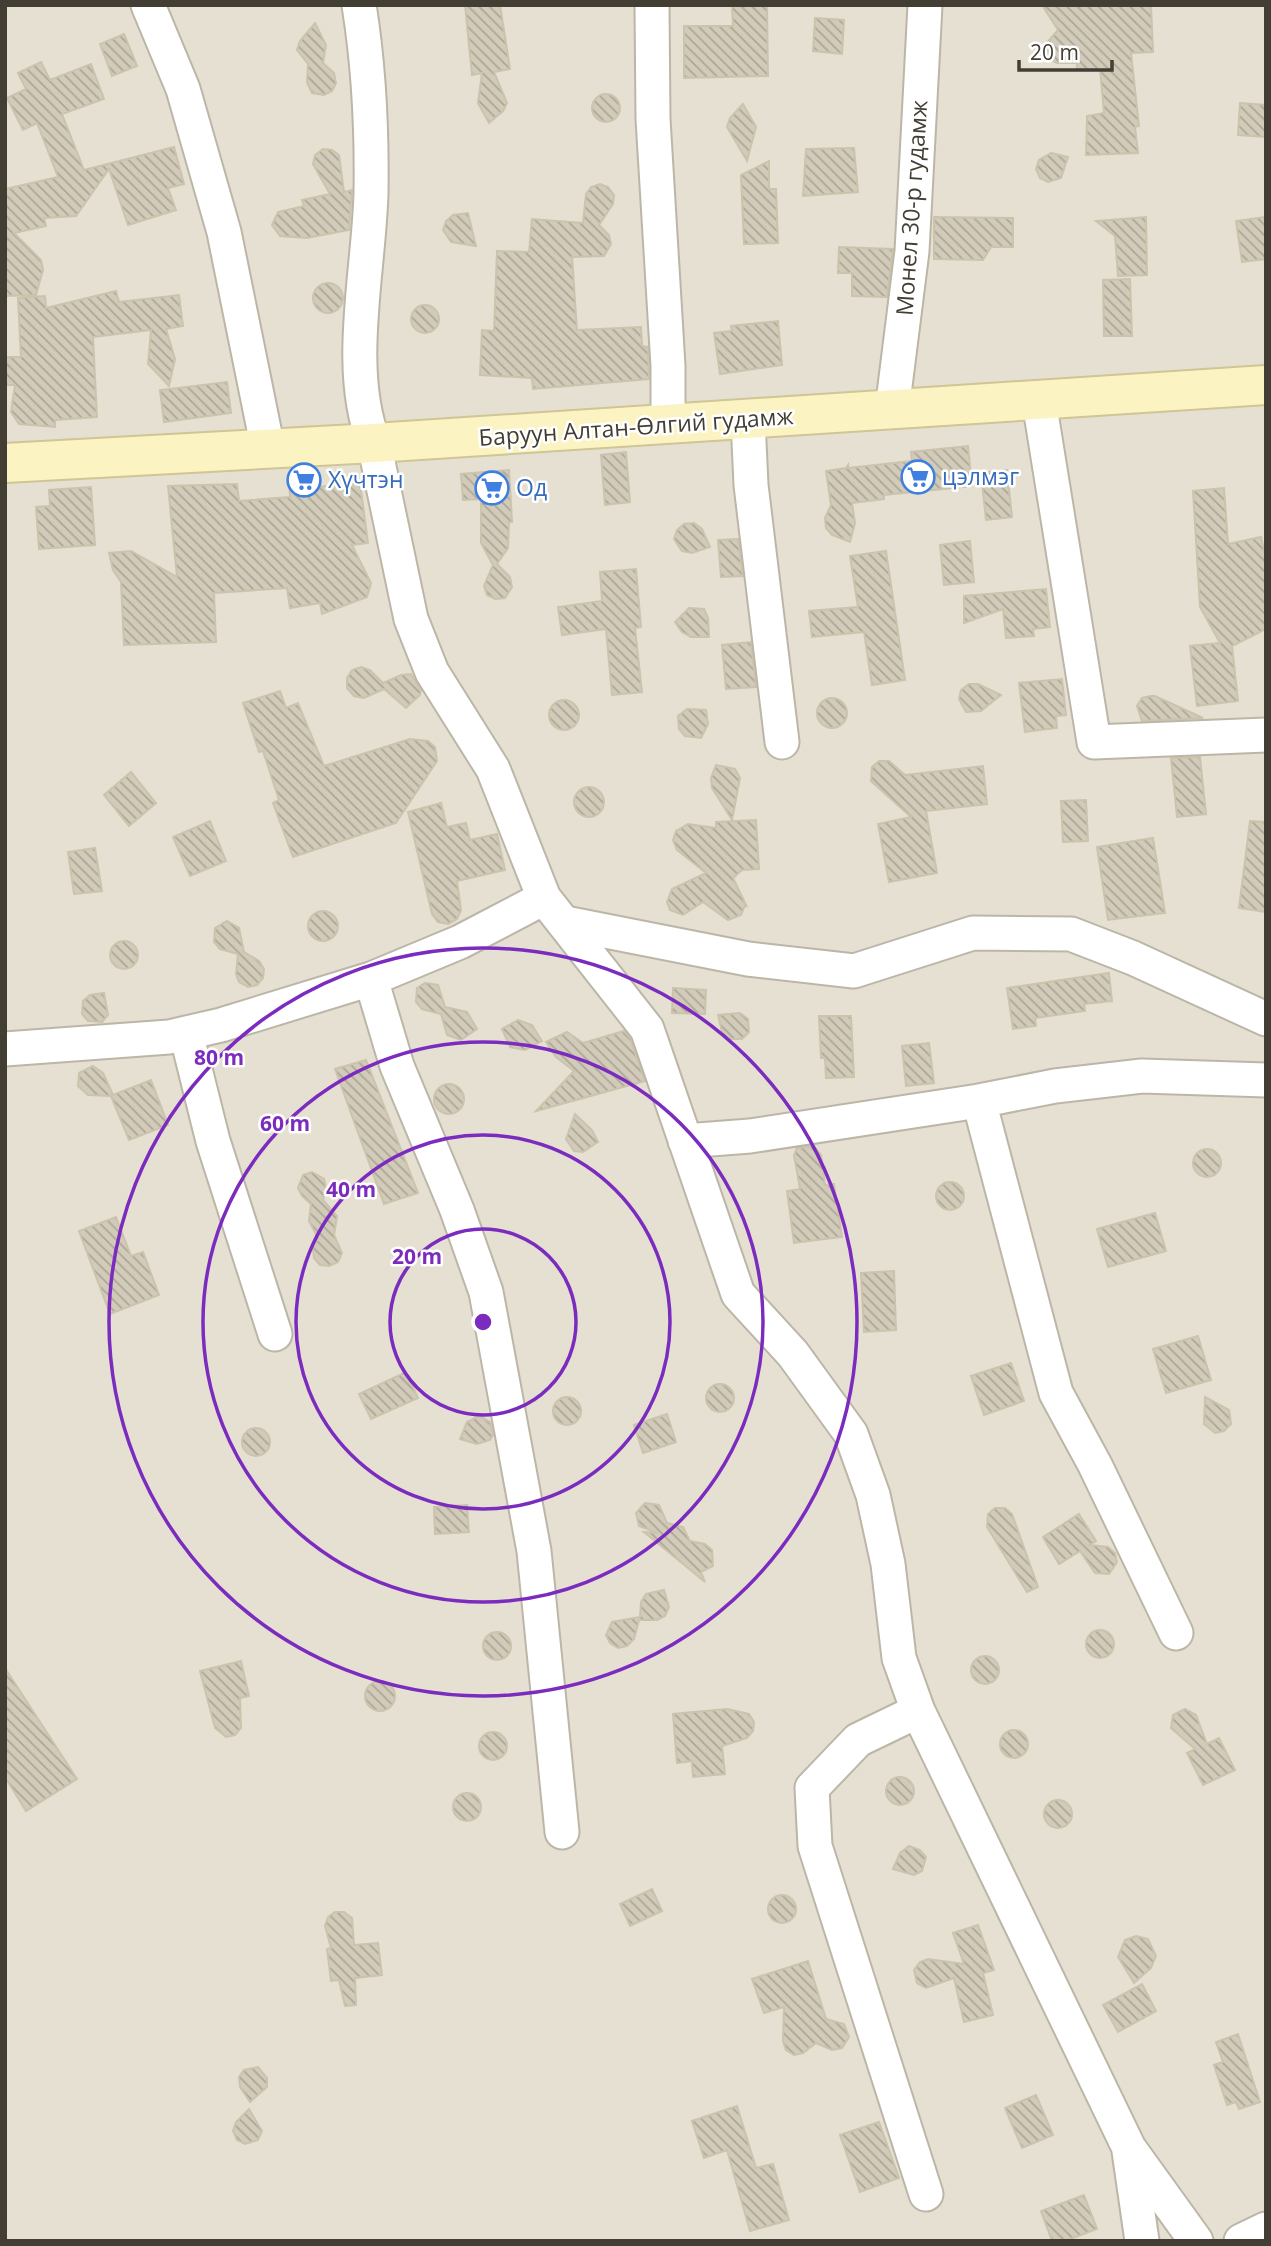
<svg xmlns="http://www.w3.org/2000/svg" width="1271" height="2246" font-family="'Open Sans',sans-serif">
<defs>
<pattern id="building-back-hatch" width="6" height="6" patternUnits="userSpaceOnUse" patternTransform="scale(1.75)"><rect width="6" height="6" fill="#d2cbb9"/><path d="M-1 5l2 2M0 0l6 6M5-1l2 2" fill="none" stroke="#aca697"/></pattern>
</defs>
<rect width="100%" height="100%" fill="#f1eee3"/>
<path fill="#e5e0d2" d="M5 5H1266V2241H5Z"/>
<path fill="url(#building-back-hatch)" stroke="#ccc3ad" stroke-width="2" d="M465 5H500L510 69 494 72 507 103 503 111 489 123 478 103 482 73 472 75Z
M732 5H767L768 76 684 78V26H733Z
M1042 5H1151L1153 52 1131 53 1139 126 1135 127 1138 153 1086 155 1087 116 1104 113 1100 69 1077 70V63H1057L1048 58 1045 45 1058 30Z
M815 18 844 20 842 54 813 51Z
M315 23 326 45 323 63 334 73 336 83 332 91 324 95 312 93 307 82 308 64 297 50 300 41Z
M124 34 137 66 112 76 100 44Z
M41 62 50 80 91 64 104 99 62 114 84 170 174 147 184 184 168 188 176 210 128 225 109 169 76 216 44 218 46 226 14 233 41 260 43 270 36 295 5 296V189L58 177 37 123 23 130 7 98 26 89 18 73Z
M592 108a14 14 0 1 1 28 0a14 14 0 1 1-28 0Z
M1240 103 1266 105V137L1238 135Z
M743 104 756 127 747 161 727 127 730 118Z
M854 148 858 192 803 196 806 149Z
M323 149 332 150 339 155 344 192 352 190 349 230 307 238 280 236 272 225 278 212 304 206 302 200 330 194 313 164 315 155Z
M1051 153 1068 157 1061 178 1048 182 1040 178 1036 169 1039 160Z
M769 161V189H776L778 243 744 244 741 175Z
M600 184 608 187 614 195 613 204 599 225 609 235 611 244 604 256 572 257 577 330 641 327 642 346 648 347 649 379 533 389 532 378 480 375 482 330 494 331 497 251 529 252 532 219 583 223 586 194 591 187Z
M468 213 476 246 451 242 443 230 446 221 453 215Z
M934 217 1013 218V247H991L983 260 934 259Z
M1146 217 1147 275 1118 276 1115 236 1096 221Z
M1266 217V259L1242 262 1236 221Z
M839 247 893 249 887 297 852 296V273H838Z
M1130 279 1132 336H1104L1103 280Z
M313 298a15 15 0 1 1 30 0a15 15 0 1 1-30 0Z
M116 291 119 302 179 295 183 326 166 329 175 359 169 386 148 364 151 330 93 337 97 417 55 420V427L19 424 11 412 15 385H5V357H21L18 298 45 296 46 308Z
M411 319a14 14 0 1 1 28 0a14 14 0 1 1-28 0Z
M778 321 782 365 720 374 714 333 732 331 731 326Z
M227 382 231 413 164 422 160 390Z
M968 446 972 486 884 495V499L852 503 855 523 850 542 832 535 826 528 825 518 831 505 826 471 846 468 848 465V468L912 461 911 452Z
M626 452 630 502 605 505 601 455Z
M509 470 512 522H509L508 548 497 564 510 577 512 587 505 598 495 599 487 595 484 586 493 565 481 543V499L463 500 461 474Z
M1007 470 1012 517 986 520 981 473Z
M317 475 318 487 360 483 368 543 352 545 371 583 367 597 322 614 320 603 290 608 287 588 214 593 216 642 124 645 121 582 113 570 109 553 131 551 177 577 168 486 237 484 239 501 290 497 289 477Z
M91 487 95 545 39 549 36 507 50 506 49 490Z
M1224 488 1228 544 1261 537 1266 558V629L1232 646 1238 701 1197 706 1190 646 1220 643 1200 607 1193 491Z
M694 523 702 529 710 547 692 553 682 551 674 539 677 530 684 524Z
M738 539 743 576 721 577 718 540Z
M970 541 974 582 944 585 940 545Z
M886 551 905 680 872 685 864 632 812 637 809 611 858 607 850 556Z
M636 569 641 627 635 628 642 692 612 695 606 629 562 635 558 607 602 601 600 572Z
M1046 589 1050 627 1033 629 1034 636 1006 638 1003 609 964 623V596Z
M689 608 704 609 708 618 709 637H691L682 632 675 622Z
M751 642 756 687 726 689 722 645Z
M361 667 370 670 383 683 401 675 411 674 421 690 420 695 406 708 384 689 364 698 354 696 347 688V678L352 670Z
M1062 679 1066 715 1056 716 1057 728 1025 732 1019 683Z
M969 684H978L1001 695 981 711 966 712 959 699 961 690Z
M280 691 286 708 298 703 324 766 410 739 428 741 435 747 437 761 396 823 293 857 273 803 279 800 263 751 259 752 243 703Z
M1151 696H1155L1203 718 1142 721 1137 706 1142 698Z
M817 713a15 15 0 1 1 30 0a15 15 0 1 1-30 0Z
M549 715a15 15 0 1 1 30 0a15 15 0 1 1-30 0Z
M687 709 706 710 708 724 701 738 685 736 679 729 678 716Z
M1200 757 1206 814 1177 817 1171 758Z
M879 761H889L905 775 983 766 987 804 926 811 937 873 889 882 878 824 911 817 871 781 872 767Z
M716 765 735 769 740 778 732 820 712 788 711 778Z
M131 772 156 803 129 826 104 795Z
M574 802a15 15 0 1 1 30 0a15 15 0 1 1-30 0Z
M1086 800 1088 841 1063 842 1061 801Z
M441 803 447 827 466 823 470 840 497 834 505 870 457 881 461 910 457 919 448 924 438 922 432 914 408 812Z
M756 820 759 869 742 870 733 878 747 907 745 905 741 915 728 920 703 902 683 915 670 910 667 902 672 889 706 873 677 850 673 840 676 831 688 824 716 828V822Z
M210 821 226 861 190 876 173 837Z
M1250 821 1266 822V912L1239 908Z
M1153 838 1165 913 1108 920 1097 847Z
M95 848 102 891 74 894 68 852Z
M308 926a15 15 0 1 1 30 0a15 15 0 1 1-30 0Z
M227 921 239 928 244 952 259 961 264 969 263 978 257 985 248 987 239 982 236 974 238 954 220 949 214 942 215 928Z
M110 955a14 14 0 1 1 28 0a14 14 0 1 1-28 0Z
M1109 973 1112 1001 1084 1004 1085 1011 1035 1018 1036 1026 1013 1029 1007 988Z
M425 983 438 985 445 1007 467 1012 477 1029 461 1040 447 1035 441 1014 422 1009 416 1002 417 988Z
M673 988 706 990 705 1014 672 1013Z
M104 993 108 1015 102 1022 88 1021 82 1014 83 1001 90 995Z
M740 1013 748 1019 749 1032 742 1039H729L722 1032 718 1015Z
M819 1016H851L854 1077 826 1078 825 1058H821Z
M518 1020 532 1025 542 1041 525 1050 510 1047 502 1029Z
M624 1031 630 1038 645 1081 536 1111 574 1071 556 1057 546 1042 567 1032 583 1043Z
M929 1043 934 1083 906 1086 902 1046Z
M366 1060 418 1193 384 1204 335 1069Z
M93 1066 103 1073 113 1095 151 1080 168 1125 129 1140 111 1096 88 1095 78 1086 79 1073Z
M434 1099a15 15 0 1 1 30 0a15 15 0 1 1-30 0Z
M575 1114 592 1130 598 1142 583 1152 574 1151 566 1139Z
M814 1146 821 1155 825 1185 834 1184 842 1237 794 1243 787 1191 800 1189 794 1155 797 1148Z
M1193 1163a14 14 0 1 1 28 0a14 14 0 1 1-28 0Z
M312 1172 324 1179 326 1188 323 1200 337 1216 334 1235 342 1253 338 1262 329 1266 320 1265 314 1258 313 1248 318 1238 309 1221 311 1204 302 1196 298 1188 303 1175Z
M936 1196a14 14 0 1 1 28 0a14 14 0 1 1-28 0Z
M1155 1213 1166 1251 1108 1267 1097 1229Z
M116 1217 131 1256 143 1252 159 1295 110 1314 79 1231Z
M894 1271 896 1330 864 1332 861 1273Z
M1198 1336 1211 1380 1166 1393 1153 1349Z
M1011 1363 1024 1401 984 1415 971 1376Z
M406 1372 418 1398 371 1419 359 1394Z
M706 1398a14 14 0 1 1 28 0a14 14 0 1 1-28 0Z
M553 1411a14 14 0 1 1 28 0a14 14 0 1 1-28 0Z
M1205 1397 1229 1410 1231 1424 1224 1431 1215 1433 1204 1424Z
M667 1414 676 1442 643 1453 634 1425Z
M479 1416 490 1422 493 1435 490 1440 477 1444 460 1439 467 1422Z
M242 1442a14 14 0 1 1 28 0a14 14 0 1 1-28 0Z
M645 1503 659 1505 667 1523 683 1527 690 1541 705 1544 712 1550 713 1566 701 1572 705 1582 644 1532 658 1533 639 1526 636 1513Z
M467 1505 469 1532 435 1534 434 1507Z
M995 1508H1005L1012 1514 1038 1587 1027 1592 987 1527 988 1514Z
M1079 1514 1096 1541 1090 1545 1108 1547 1115 1553 1117 1562 1109 1574 1095 1573 1080 1551 1059 1564 1043 1537Z
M664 1590 669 1607 665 1616 657 1620H639L634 1639 627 1646 618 1648 610 1643 606 1635 612 1622 640 1617 641 1602 646 1594Z
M1086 1644a14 14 0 1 1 28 0a14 14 0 1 1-28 0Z
M483 1646a14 14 0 1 1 28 0a14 14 0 1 1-28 0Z
M971 1670a14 14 0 1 1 28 0a14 14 0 1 1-28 0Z
M241 1661 249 1696 240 1698 241 1728 235 1735 226 1737 215 1728 200 1671Z
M5 1668 77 1779 26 1811 5 1777Z
M365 1696a15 15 0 1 1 30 0a15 15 0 1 1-30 0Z
M727 1709 749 1714 754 1722 753 1731 747 1738 722 1746 725 1774 693 1777 692 1761 677 1763 673 1714Z
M1185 1709 1196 1715 1207 1744 1219 1738 1235 1770 1203 1785 1187 1753 1195 1749 1171 1728 1173 1715Z
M1000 1744a14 14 0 1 1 28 0a14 14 0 1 1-28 0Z
M479 1746a14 14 0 1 1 28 0a14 14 0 1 1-28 0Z
M886 1791a14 14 0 1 1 28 0a14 14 0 1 1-28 0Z
M453 1807a14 14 0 1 1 28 0a14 14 0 1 1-28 0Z
M1044 1814a14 14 0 1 1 28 0a14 14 0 1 1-28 0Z
M909 1846 920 1850 926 1857 922 1871 914 1875 893 1869 900 1853Z
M652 1889 662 1911 630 1926 620 1904Z
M768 1909a14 14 0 1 1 28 0a14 14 0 1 1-28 0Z
M335 1912H344L352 1918 354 1945 378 1943 382 1975 355 1978 356 2005 345 2006 339 1980 331 1981 327 1949 331 1948 325 1926 328 1917Z
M978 1925 994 1970 983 1973 993 2015 964 2022 954 1978 926 1988 917 1983 914 1970 920 1962 928 1959 964 1964 953 1933Z
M1136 1936 1148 1939 1156 1956 1151 1968 1134 1983 1118 1957 1125 1940Z
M808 1961 826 2019 844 2024 849 2037 842 2048 832 2050 816 2043 803 2053 794 2055 786 2050 783 2041 784 2007 764 2013 752 1979Z
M1142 1984 1156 2011 1118 2032 1103 2005Z
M1238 2034 1260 2102 1239 2109 1236 2102 1227 2105 1214 2065 1223 2062 1216 2042Z
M258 2067 267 2078V2087L250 2102 240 2087 239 2077 244 2070Z
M1036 2095 1053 2135 1022 2148 1005 2108Z
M737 2106 756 2168 773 2164 789 2220 750 2231 727 2150 704 2158 692 2121Z
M249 2109 262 2131 258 2140 245 2144 237 2140 233 2131 236 2122Z
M879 2122 899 2178 860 2192 840 2135Z
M1084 2195 1097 2229 1065 2241H1052L1041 2211Z"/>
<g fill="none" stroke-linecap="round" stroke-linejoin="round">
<defs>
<path id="street" d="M148 5 183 89 224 232 268 449
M359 5C369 67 372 129 371 193 369 271 345 369 374 443L411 619 432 672 493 769 544 898 647 1029 738 1294 793 1354 851 1434 873 1495 888 1564 899 1658 918 1711 1129 2148 1196 2241
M652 5 653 119 668 366V425
M1039 401 1094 742 1266 735
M892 410 912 251 925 5
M748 420 751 485 782 742
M565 923 748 959 854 971 973 933 1071 934 1133 958 1266 1019
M371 979 397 1066 457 1210 486 1292 534 1551 562 1832
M186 1033 213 1141 275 1334
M5 1049 169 1037 221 1025 371 979 460 942 544 898
M979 1101 1055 1086 1142 1076 1266 1080
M685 1141 750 1136 979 1101 1056 1393 1095 1465 1176 1633
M918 1711 858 1740 812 1788 815 1846 926 2194
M1129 2151 1142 2241
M1241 2241 1266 2229"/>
<path id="secondary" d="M5 463 374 443 1266 385"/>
</defs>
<use href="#street" stroke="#bcb6a7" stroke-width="37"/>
<use href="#secondary" stroke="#cfc595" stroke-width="42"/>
<use href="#street" stroke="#fff" stroke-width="33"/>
<use href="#secondary" stroke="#fcf3c3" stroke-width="38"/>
</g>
<g fill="none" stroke="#7b2cbf" stroke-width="3.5">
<circle cx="483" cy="1322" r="93"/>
<circle cx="483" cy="1322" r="187"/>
<circle cx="483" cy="1322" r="280"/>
<circle cx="483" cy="1322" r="374"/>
</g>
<defs>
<symbol id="supermarket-ring" viewBox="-11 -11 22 22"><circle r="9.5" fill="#fff" stroke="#3f7fe0" stroke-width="1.5"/><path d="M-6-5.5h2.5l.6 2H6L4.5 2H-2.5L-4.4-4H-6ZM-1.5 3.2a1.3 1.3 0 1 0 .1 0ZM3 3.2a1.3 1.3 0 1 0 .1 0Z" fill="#3f7fe0"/></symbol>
</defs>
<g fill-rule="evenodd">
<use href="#supermarket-ring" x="899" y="458" width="38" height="38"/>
<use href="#supermarket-ring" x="285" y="461" width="38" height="38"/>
<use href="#supermarket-ring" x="473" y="469" width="38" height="38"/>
</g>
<g text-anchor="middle" stroke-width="5" stroke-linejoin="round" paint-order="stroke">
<g font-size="23" fill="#423e34" stroke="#fff">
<text transform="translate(912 208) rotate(-86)" y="8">Монел 30-р гудамж</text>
<text transform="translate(636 427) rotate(-4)" y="8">Баруун Алтан-Өлгий гудамж</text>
</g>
<g font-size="23" fill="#366cbe" stroke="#fff" text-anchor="start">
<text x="942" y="485">цэлмэг</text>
<text x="328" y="488">Хүчтэн</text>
<text x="516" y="496">Од</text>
</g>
</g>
<circle cx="483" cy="1322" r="10" fill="#7b2cbf" stroke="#fff" stroke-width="3.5"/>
<g font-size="21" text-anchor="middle" font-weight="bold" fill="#7b2cbf" stroke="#fff" stroke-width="5" stroke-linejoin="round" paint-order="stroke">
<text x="219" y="1065">80 m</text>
<text x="285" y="1131">60 m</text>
<text x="351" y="1197">40 m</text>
<text x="417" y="1264">20 m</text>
</g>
<rect width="1271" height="2246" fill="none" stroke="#423e34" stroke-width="14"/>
<path d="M1019 60v10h93v-10" fill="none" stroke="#423e34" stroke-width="3.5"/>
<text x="1030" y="60" font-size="21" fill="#423e34" stroke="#ffffff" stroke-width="5" paint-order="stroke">20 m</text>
</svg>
